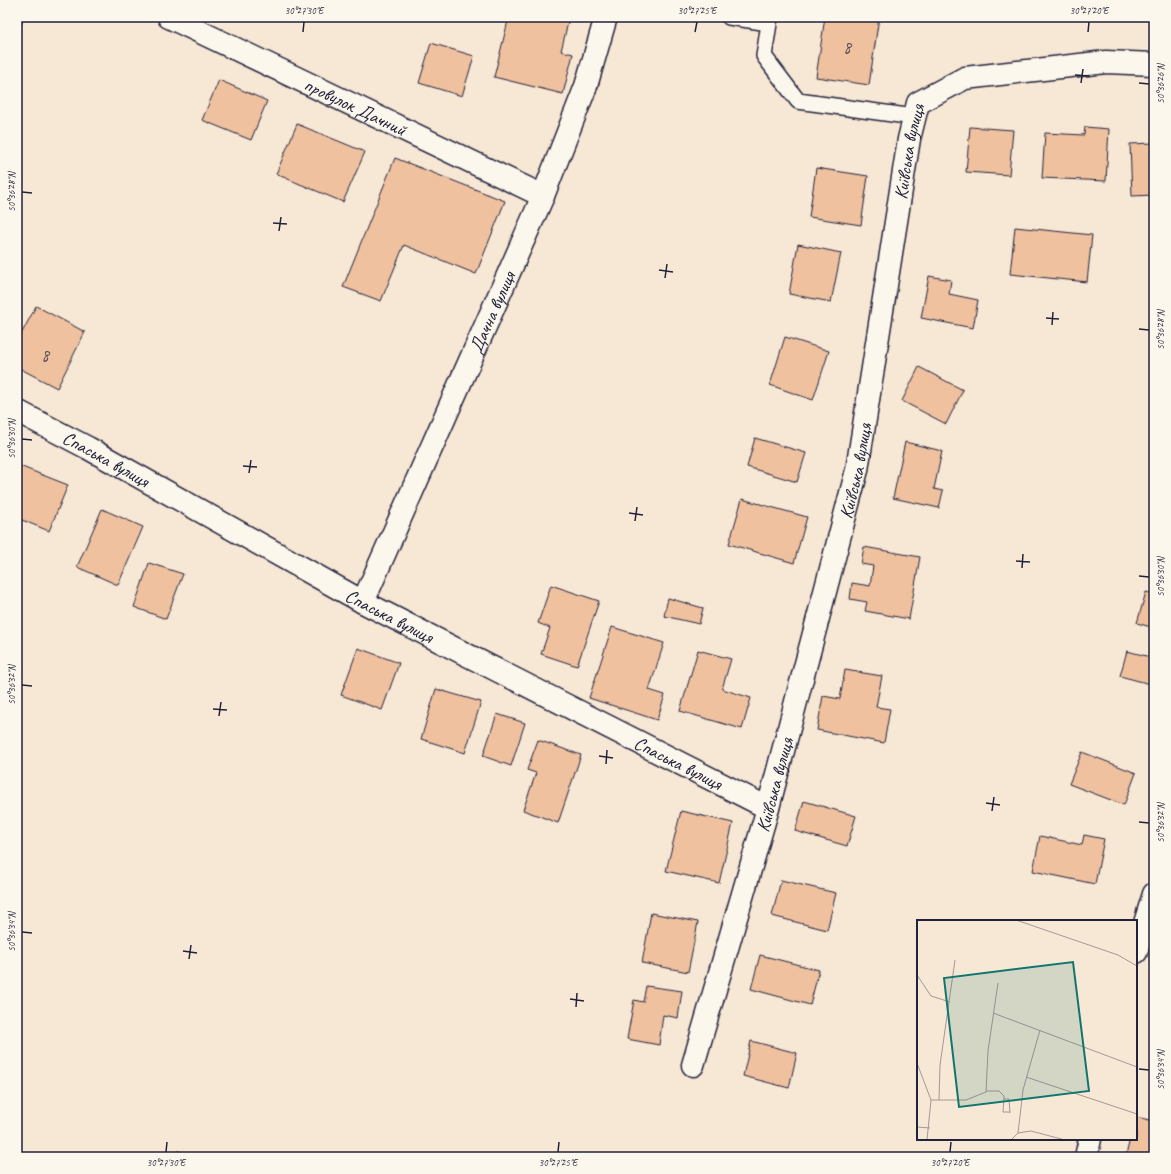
<svg xmlns="http://www.w3.org/2000/svg" width="1171" height="1174" font-family="Caveat,sans-serif">
<rect width="100%" height="100%" fill="#f7e7d5"/>
<filter id="ink" filterUnits="userSpaceOnUse"><feTurbulence type="fractalNoise" baseFrequency=".025" numOctaves="2"/><feDisplacementMap in="SourceGraphic" scale="8" xChannelSelector="R" yChannelSelector="G"/><feConvolveMatrix kernelMatrix="1 2 1 2 8 2 1 2 1" color-interpolation-filters="sRGB"/></filter>
<g filter="url(#ink)">
<path fill="#efc19f" stroke="#22223b" d="M17 17H24L17 36Z
M509 17 569 18 561 51 573 54 563 94 494 77Z
M825 17H879L869 85 816 77Z
M431 43 474 56 462 96 419 83Z
M219 80 267 101 251 140 202 120Z
M297 124 365 152 343 202 276 174Z
M970 127 1013 130 1009 175 966 172Z
M1085 127 1109 129 1106 181 1042 178 1045 133 1084 135Z
M1154 143V195L1132 196 1130 144Z
M395 158 505 201 476 274 404 245 381 301 343 287Z
M816 168 868 176 861 225 809 217Z
M1015 227 1092 235 1087 282 1010 274Z
M798 244 841 253 831 302 789 294Z
M929 276 951 280 949 294 978 300 973 328 921 318Z
M36 306 85 332 57 388 17 367V342Z
M785 337 829 351 813 400 770 385Z
M919 367 963 390 946 424 902 401Z
M755 438 806 453 797 482 747 467Z
M905 442 942 451 934 489 943 491 939 508 893 498Z
M17 465 68 485 49 531 17 518Z
M742 499 807 517 794 563 729 544Z
M102 509 143 527 118 585 77 567Z
M864 547 920 557 909 619 865 611 867 602 850 599 852 583 870 586 873 566 861 564Z
M149 563 183 574 166 619 134 607Z
M551 585 599 601 577 666 541 654 550 628 538 623Z
M1146 592 1154 594V628L1137 623Z
M668 598 703 608 699 624 664 616Z
M612 627 664 643 649 690 665 695 657 720 589 698Z
M358 648 399 663 382 710 341 695Z
M698 650 731 659 722 689 751 698 742 729 680 711Z
M1127 651 1154 658V685L1120 676Z
M845 670 882 676 876 707 890 709 884 743 817 730 823 696 840 699Z
M436 689 481 702 465 753 421 739Z
M497 714 525 723 511 766 483 756Z
M538 740 581 755 558 823 523 810 536 773 527 770Z
M1082 752 1136 773 1124 805 1069 784Z
M804 801 856 816 847 846 795 831Z
M681 811 733 823 719 883 666 871Z
M1084 835 1104 839 1095 884 1033 871 1040 836 1082 845Z
M781 880 836 893 827 930 772 916Z
M651 913 698 922 688 972 642 963Z
M760 955 819 970 810 1005 751 989Z
M646 986 682 991 678 1018 663 1015 659 1045 627 1039 634 1000 643 1002Z
M751 1041 797 1053 789 1088 743 1076Z
M1136 1117 1154 1121V1157H1136L1126 1155 1130 1139H1136Z
M178 1151 199 1157H176Z"/>
<g fill="none" stroke-linecap="round" stroke-linejoin="round">
<defs>
<path id="service" d="M729 17 769 23
M770 17 764 56 798 101 914 117"/>
<g id="minor">
<path id="s1" d="M169 17 543 196"/>
<path id="s2" d="M17 411 88 448 363 602 768 808"/>
<path id="s3" d="M363 602 543 196 586 86 606 17"/>
<path d="M1136 952 1154 894"/>
<path id="s4" d="M693 1065 768 808 857 470 909 139 918 103 965 78 1106 62 1154 64"/>
<path d="M1086 1157 1090 1139"/>
</g>
</defs>
<use href="#service" stroke="#22223b" stroke-width="18"/>
<use href="#minor" stroke="#22223b" stroke-width="25"/>
<use href="#service" stroke="#fbf7ec" stroke-width="15"/>
<use href="#minor" stroke="#fbf7ec" stroke-width="22"/>
</g>
</g>
<path fill="none" stroke="#22223b" stroke-width="1.5" d="M303 32 304 22M695 32 697 22M1088 32 1089 22M1075 75 1089 76M1081 83 1083 69M1139 83 1149 84M22 192 32 193M273 223 287 224M279 231 281 217M659 270 673 272M665 278 667 264M1046 318 1059 319M1052 325 1053 312M1139 329 1149 330M22 439 32 440M243 466 257 467M249 473 251 460M629 513 643 515M635 521 637 507M1016 561 1030 562M1022 568 1023 554M1139 576 1149 577M22 685 32 686M213 709 227 710M219 716 221 702M599 756 613 758M606 764 607 750M986 803 1000 805M992 811 994 797M1139 822 1149 823M22 932 32 933M183 951 197 953M189 959 191 945M570 999 584 1001M576 1007 577 993M1139 1069 1149 1070M166 1152 167 1142M558 1152 559 1142M950 1152 951 1142"/>
<g text-anchor="middle" stroke-width="3" stroke-linejoin="round" paint-order="stroke">
<g font-size="17" fill="#554a54">
<text x="847" y="53">8</text>
<text x="45" y="361">8</text>
</g>
<g font-size="19" fill="#22223b" stroke="#fbf7ec">
<text dy="7" stroke="none"><textPath href="#s1" startOffset="207">провулок Дачний</textPath></text>
<text dy="7" stroke="none"><textPath href="#s4" startOffset="940">Київська вулиця</textPath></text>
<text dy="7" stroke="none"><textPath href="#s3" startOffset="317">Дачна вулиця</textPath></text>
<text dy="7" stroke="none"><textPath href="#s2" startOffset="101">Спаська вулиця</textPath></text>
<text dy="7" stroke="none"><textPath href="#s4" startOffset="616">Київська вулиця</textPath></text>
<text dy="7" stroke="none"><textPath href="#s2" startOffset="425">Спаська вулиця</textPath></text>
<text dy="7" stroke="none"><textPath href="#s2" startOffset="749">Спаська вулиця</textPath></text>
<text dy="7" stroke="none"><textPath href="#s4" startOffset="292">Київська вулиця</textPath></text>
</g>
</g>
<g transform="translate(917 920)">
<rect width="220" height="220" fill="#f7e7d5"/>
<path fill="none" stroke="#a29897" stroke-width="1" d="M99 0 201 35 220 46M0 55 14 76 33 82M76 93 220 147M0 143 14 180 10 220M109 157 220 194M69 171H82L87 176 86 192H93M87 179H92L93 193M14 180H49L69 172 71 131 81 63M22 180 23 145 38 40M0 207 13 208M101 213 106 170 123 110M94 220 101 213 114 211 148 220"/>
<path fill="#0f766e" fill-opacity="0.15" stroke="#0f766e" stroke-width="2" d="M156 42 172 171 42 187 27 58Z"/>
<rect width="220" height="220" fill="none" stroke="#22223b" stroke-width="2"/>
</g>
<rect width="1171" height="1174" fill="none" stroke="#fbf7ec" stroke-width="44"/>
<rect x="22" y="22" width="1127" height="1130" fill="none" stroke="#22223b" stroke-width="1.5"/>
<g font-size="10" text-anchor="middle" fill="#22223b">
<text x="304" y="14">30°27'30"E</text>
<text x="697" y="14">30°27'25"E</text>
<text x="1089" y="14">30°27'20"E</text>
<text transform="translate(1160 84) rotate(-90)" y="4">50°36'26"N</text>
<text transform="translate(11 192) rotate(-90)" y="4">50°36'28"N</text>
<text transform="translate(1160 330) rotate(-90)" y="4">50°36'28"N</text>
<text transform="translate(11 439) rotate(-90)" y="4">50°36'30"N</text>
<text transform="translate(1160 577) rotate(-90)" y="4">50°36'30"N</text>
<text transform="translate(11 685) rotate(-90)" y="4">50°36'32"N</text>
<text transform="translate(1160 823) rotate(-90)" y="4">50°36'32"N</text>
<text transform="translate(11 932) rotate(-90)" y="4">50°36'34"N</text>
<text transform="translate(1160 1070) rotate(-90)" y="4">50°36'34"N</text>
<text x="166" y="1166">30°27'30"E</text>
<text x="558" y="1166">30°27'25"E</text>
<text x="950" y="1166">30°27'20"E</text>
</g>
</svg>
